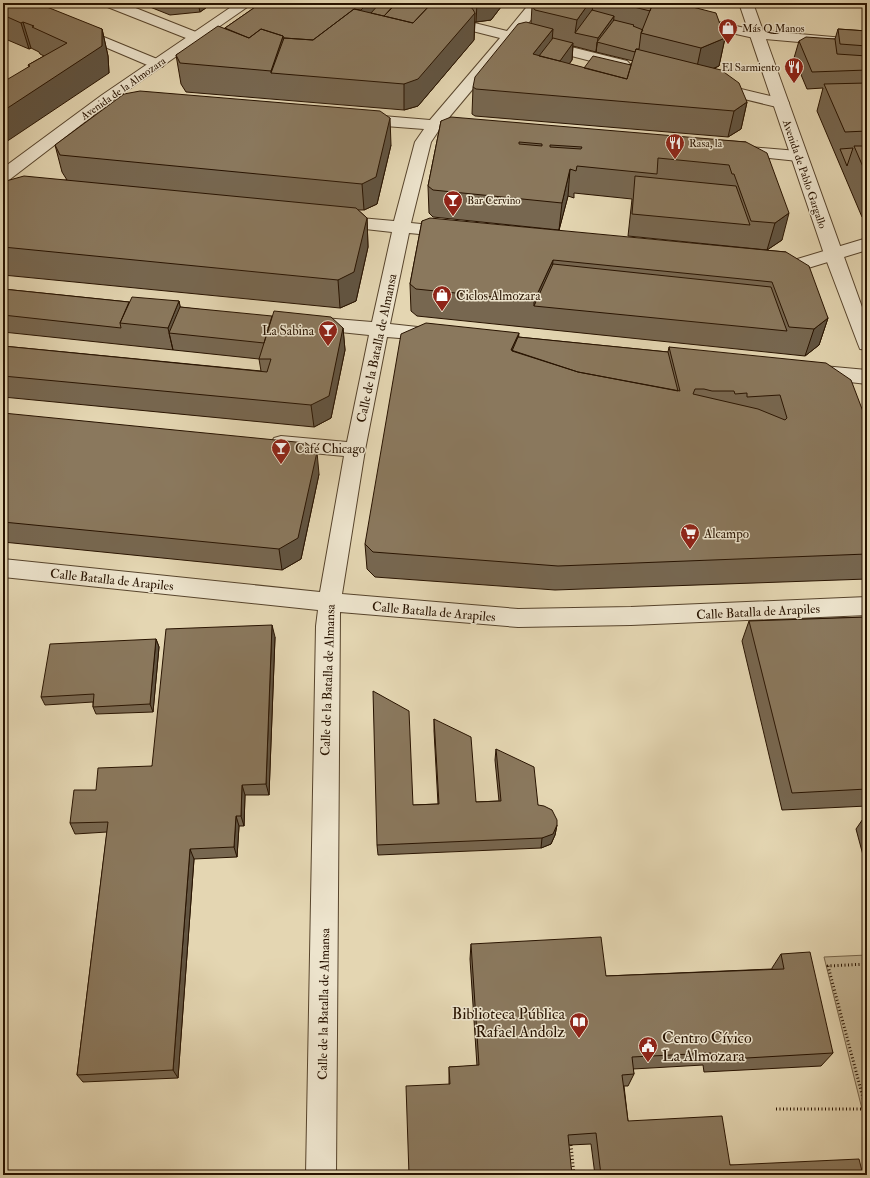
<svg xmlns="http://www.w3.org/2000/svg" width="870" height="1178" font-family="'IM FELL Double Pica',serif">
<rect width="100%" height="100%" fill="#e4d6b2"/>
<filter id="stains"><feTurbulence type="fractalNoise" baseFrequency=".005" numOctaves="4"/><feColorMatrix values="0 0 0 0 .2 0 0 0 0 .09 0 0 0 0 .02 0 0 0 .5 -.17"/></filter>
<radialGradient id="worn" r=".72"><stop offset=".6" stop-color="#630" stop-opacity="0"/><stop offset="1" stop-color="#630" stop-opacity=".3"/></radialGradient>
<path fill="#c4b594" stroke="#76644a" d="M867 955V1129L824 957Z"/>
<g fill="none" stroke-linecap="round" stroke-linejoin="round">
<defs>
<path id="minor" d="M103 3H123L201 34 203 37 201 40H191L105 6Z
M530 3H545L519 34 627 61 630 64 627 67 622 69 513 41 446 121 453 123 455 126 453 129 439 130 431 142 411 223 451 227 457 228 460 232 457 236 451 237 409 233 390 324 436 329 443 330 445 335 443 340 436 341 387 337 365 450 342 594 518 609 631 607 867 597V615L631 625 518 627 340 612 336 1175H306L316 626 318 610 3 577V559L320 592 344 456 281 450 274 448 271 443 274 438 281 436 347 442 369 335 311 329 304 327 302 323 304 319 311 317 372 322 392 232 338 226 332 225 329 221 332 217 338 216 394 221 415 142 424 129 359 124 353 122 351 119 353 116 359 114 430 120 500 38 441 23 439 20 441 17 446 16 507 31Z
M691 16 754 30 867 40V48L754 38 686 23 684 20 686 17Z
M77 26 162 61 165 64 162 67H152L72 33 70 30 72 27Z
M716 83 787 100 789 103 787 106 781 108 711 91 708 88 711 85Z
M738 146 798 151 804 153 806 156 804 159 798 161 732 154 730 151 732 148Z
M867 238V250L795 272 770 268 767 264 770 260 776 258 794 260Z
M812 365 867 370V384L805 377 802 372 805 367Z"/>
<path id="tertiary" d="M237 3H253L112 101 9 180 3 181V168L102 95Z
M739 3H753L867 321V350L860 349 858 344 824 254Z"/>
</defs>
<use href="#minor" stroke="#57442c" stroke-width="2"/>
<use href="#tertiary" stroke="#57442c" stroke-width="2"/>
<path stroke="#281300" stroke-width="2.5" stroke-dasharray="1 2" stroke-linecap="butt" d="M864 399 867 407"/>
<path stroke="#281300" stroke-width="3" stroke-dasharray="1 2.5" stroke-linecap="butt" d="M776 1109H866L867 1112
M866 1109 828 966 867 964
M571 1145 574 1175"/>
<use href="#minor" fill="#ede4cd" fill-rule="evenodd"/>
<use href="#tertiary" fill="#ede4cd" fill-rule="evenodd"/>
</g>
<path fill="#776750" stroke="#281300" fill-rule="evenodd" d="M3 3 102 29 108 56 109 73 29 67 28 65 44 56 40 54 39 52 31 48 29 49 3 38Z
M140 3H213L200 12 170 15Z
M261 3H380L393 6 397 3H504L491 20 476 22H475L474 40 418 106 404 110 186 92 181 84 176 55 225 28Z
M535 3H677L725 38 719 66 715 68 747 102 741 129 728 137 475 116 472 114 473 87 531 23 532 6ZM573 46 596 52 633 61 631 65 584 68 569 64 572 60Z
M838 29 867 31V220L862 217 817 111 823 88 807 89 794 58 799 41 835 39Z
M441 121 746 142 782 240 767 250 628 236 632 199 574 193V198L568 196 559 230 433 217 429 213 428 186Z
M55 145H391L377 204 364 210H358L367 218 368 247 356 301 340 308 3 275V184L67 180 62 172Z
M422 221 786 252 828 318 819 345 805 356 417 316 411 311 410 284Z
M3 289 129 302 179 301 180 307 343 328 345 350 331 418 314 427 3 397V346L261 371 259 359 3 332Z
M518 337 668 352 669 347 867 422V579L555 590 375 577 367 569 365 544Z
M3 413 319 474 301 559 282 570 3 542Z
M867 617V806L782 810 742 641 749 621Z
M275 637 269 795H245L244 826H239L237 857 194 859 178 1078 83 1082 77 1075 107 832 75 834 70 823 96 790 152 766Z
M156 639 159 647 153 712 96 714 93 707V702L45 705 41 697Z
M434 719 476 802 499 801 495 760 496 749 538 805 557 825 555 835 551 844 541 848 378 855 377 845 413 805 438 804 434 731Z
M867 813V870L856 829Z
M471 944 606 976 772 969V968L781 954 833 1053 821 1066 704 1072 703 1065 633 1069 634 1074 628 1086H624L628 1121 730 1165 863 1175H595L591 1144 569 1145 449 1084V1067L477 1066 470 959Z"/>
<path fill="#615441" stroke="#281300" d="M198 3H213L200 12Z
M368 3H380L381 13H357Z
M477 3H504L491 20 476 22Z
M589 3H593L591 24 575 33 577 20Z
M475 13 474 40 418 106 404 110V84Z
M614 16 613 29 597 42 596 52 598 38Z
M23 22 31 48 29 49 21 23Z
M102 29 108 56 109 73 3 144V111Z
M553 29 551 55 547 60 533 54Z
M283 36 286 65 271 73V71Z
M725 38 719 66 695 76 701 48Z
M573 43 572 60 557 80 558 63Z
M747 102 741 129 728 137 734 111Z
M390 118 391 145 377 204 364 210 362 184Z
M570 169 568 196 559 230 562 203Z
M789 213 782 240 767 250 775 223Z
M367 218 368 247 356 301 340 308 338 280Z
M553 260 551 287 534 306V301Z
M179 301 184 324 169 333 173 350 168 328Z
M828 318 819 345 805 356 814 329Z
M343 328 345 350 331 418 314 427 311 405Z
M519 333 517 356 511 350Z
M317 452 319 474 301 559 282 570 279 549Z
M272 625 275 637 269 795 266 784Z
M156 639 159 647 153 712 150 704Z
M242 785 245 795 244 826 241 816Z
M236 816 239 826 237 857 234 847Z
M557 825 555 835 551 844 541 848 542 838Z
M190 849 194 859 178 1078 173 1070Z"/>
<path fill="#8a785d" stroke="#281300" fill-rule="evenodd" d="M3 3H37L102 29V46L3 111V82L30 66 28 65 67 43 32 27 34 26 23 22 21 23 3 15Z
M261 3H368L361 10 354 9 313 40 284 38 283 36 261 29 249 38 225 28Z
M380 3 393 6 384 16 371 13Z
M397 3H410L428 7 413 23 384 16Z
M432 3H449L472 8 475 13 418 79 404 84 271 73 284 38 313 40 354 9 413 23Z
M535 3H589L577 20 535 10 532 6Z
M618 3H653L650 11Z
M653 3H677L716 13 725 38 701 48 641 33Z
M592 10 614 16 598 38 575 33Z
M614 20 634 25 633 26 643 30 641 33 639 49H636L635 52 597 42Z
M526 22 553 29 533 54 627 79 636 49 721 70 739 83 747 102 734 111 476 89 473 87 475 77 518 24Z
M218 26 249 38 261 29 283 36 271 71 180 63 176 55Z
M838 29 867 31V46L840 44Z
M806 37 835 39 837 54 867 56V70L812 72 799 41Z
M553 38 573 43 560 61 539 56Z
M593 56 631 65 627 79 584 68Z
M867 83V131L845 132 824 84Z
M140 91 380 111 390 118 376 177 362 184 60 155 55 145 124 94Z
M451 117 746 142 767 153 789 213 775 223 751 221 734 174H732L729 165 658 158 657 174 577 166 576 171 570 169 562 203 433 190 428 186 441 121ZM519 142 542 144V146L519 144ZM550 145 582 147 581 149 550 147Z
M854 146H867V176Z
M853 148 847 166 840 149Z
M24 176 356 208 367 218 354 272 338 280 3 247V184L6 181Z
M635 176 736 186 750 225 632 214Z
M430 218 786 252 809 266 828 318 814 329 789 327 772 282 553 260 534 301 416 289 410 284 422 221Z
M553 264 771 287 787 331 534 306Z
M3 289 129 302 120 323 121 328 3 315Z
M132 297 179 301 168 328 120 323Z
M180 307 272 316 264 343 169 333Z
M274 311 331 317 343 328 329 396 311 405 3 376V346L267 372 271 359H259Z
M426 323 519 333 511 350 578 372 680 391 669 347 826 363 851 380 867 422V554L558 566 373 552 365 544 401 334ZM695 389H704L712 391H734L735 394 747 393V397L780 395 787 418 785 420 758 409 693 394Z
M518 337 668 352 678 391 578 372 512 351Z
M3 413 306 443 317 452 298 538 279 549 3 522Z
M867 617V789L792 793 749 621Z
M272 625 266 784 242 785 241 816H236L234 847 190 849 173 1070 77 1075 108 822 70 823 74 790H96L98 768 152 766 166 629Z
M156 639 150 704 93 707 94 694 41 697 50 644Z
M373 691 409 711 413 805 439 804 434 719 471 737 476 802 501 801 496 749 534 767 538 805 544 806 552 810 557 820V825L553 834 542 838 377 845Z
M601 937 606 976 784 969 781 954 810 952 833 1053 712 1060 711 1053 632 1057 634 1074 622 1075 628 1121 722 1116 730 1165 859 1159 863 1175H601L596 1133 568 1135 572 1175H409L406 1086 450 1084 449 1067 479 1065 471 944Z"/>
<defs>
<symbol id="shop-pin" viewBox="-11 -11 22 30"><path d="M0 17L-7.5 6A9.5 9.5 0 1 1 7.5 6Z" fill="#8f2418" stroke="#ede4cd"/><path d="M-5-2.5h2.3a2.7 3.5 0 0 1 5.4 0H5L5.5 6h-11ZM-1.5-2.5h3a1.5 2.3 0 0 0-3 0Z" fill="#fff"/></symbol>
<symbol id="restaurant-pin" viewBox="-11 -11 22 30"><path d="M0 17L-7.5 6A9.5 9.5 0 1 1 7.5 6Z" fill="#8f2418" stroke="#ede4cd"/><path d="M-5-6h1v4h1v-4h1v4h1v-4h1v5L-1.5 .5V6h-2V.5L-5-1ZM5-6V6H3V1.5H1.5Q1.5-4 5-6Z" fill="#fff"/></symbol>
<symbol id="bar-pin" viewBox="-11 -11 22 30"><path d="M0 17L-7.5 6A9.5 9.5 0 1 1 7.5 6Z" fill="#8f2418" stroke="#ede4cd"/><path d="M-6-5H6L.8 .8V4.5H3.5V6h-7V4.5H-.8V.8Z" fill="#fff"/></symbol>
<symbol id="supermarket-pin" viewBox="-11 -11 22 30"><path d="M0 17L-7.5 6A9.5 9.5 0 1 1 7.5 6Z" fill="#8f2418" stroke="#ede4cd"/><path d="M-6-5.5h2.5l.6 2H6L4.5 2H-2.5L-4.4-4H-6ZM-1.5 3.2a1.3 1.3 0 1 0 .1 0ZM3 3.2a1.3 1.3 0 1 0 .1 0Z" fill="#fff"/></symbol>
<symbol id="library-pin" viewBox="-11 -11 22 30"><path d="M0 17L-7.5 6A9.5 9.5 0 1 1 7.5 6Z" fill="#8f2418" stroke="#ede4cd"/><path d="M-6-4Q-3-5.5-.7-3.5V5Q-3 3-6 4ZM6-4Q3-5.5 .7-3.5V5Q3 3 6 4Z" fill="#fff"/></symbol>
<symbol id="civic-pin" viewBox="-11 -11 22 30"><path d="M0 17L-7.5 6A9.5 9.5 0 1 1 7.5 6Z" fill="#8f2418" stroke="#ede4cd"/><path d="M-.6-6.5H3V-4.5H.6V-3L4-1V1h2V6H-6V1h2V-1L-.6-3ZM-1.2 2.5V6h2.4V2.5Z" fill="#fff"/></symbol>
</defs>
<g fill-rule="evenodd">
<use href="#shop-pin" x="717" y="17" width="22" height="30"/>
<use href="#restaurant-pin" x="783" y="56" width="22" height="30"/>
<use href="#restaurant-pin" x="664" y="132" width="22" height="30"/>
<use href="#bar-pin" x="442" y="189" width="22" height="30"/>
<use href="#shop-pin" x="431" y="284" width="22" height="30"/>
<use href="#bar-pin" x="317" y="319" width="22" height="30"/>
<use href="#bar-pin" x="270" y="437" width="22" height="30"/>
<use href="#supermarket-pin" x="679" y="522" width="22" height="30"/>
<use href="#library-pin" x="568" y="1011" width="22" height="30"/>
<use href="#civic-pin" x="637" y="1035" width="22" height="30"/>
</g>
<g text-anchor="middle" stroke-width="3" stroke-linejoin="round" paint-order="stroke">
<g font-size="11" fill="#281300" stroke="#ede4cd" text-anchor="start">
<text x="742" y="32">Más Q Manos</text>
<text x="780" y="71" text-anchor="end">El Sarmiento</text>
<text x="689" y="147">Rasa, la</text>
<text x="467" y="204">Bar Cervino</text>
</g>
<g font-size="11" fill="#281300" stroke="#ede4cd">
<text transform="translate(123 88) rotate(-35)" y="4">Avenida de la Almozara</text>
<text transform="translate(805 174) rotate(71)" y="4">Avenida de Pablo Gargallo</text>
</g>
<g font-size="13" fill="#281300" stroke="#ede4cd" text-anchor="start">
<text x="456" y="300">Ciclos Almozara</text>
<text x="314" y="335" text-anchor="end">La Sabina</text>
<text x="295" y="453">Café Chicago</text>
<text x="704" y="538">Alcampo</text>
</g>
<g font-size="13" fill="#281300" stroke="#ede4cd">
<text transform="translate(376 348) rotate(-78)" y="5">Calle de la Batalla de Almansa</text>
<text transform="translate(112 579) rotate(6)" y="5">Calle Batalla de Arapiles</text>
<text transform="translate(434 611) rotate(5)" y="5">Calle Batalla de Arapiles</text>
<text transform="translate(758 611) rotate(-3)" y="5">Calle Batalla de Arapiles</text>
<text transform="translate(327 680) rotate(-88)" y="5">Calle de la Batalla de Almansa</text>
<text transform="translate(323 1004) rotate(-89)" y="5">Calle de la Batalla de Almansa</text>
</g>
<g font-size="16" fill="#281300" stroke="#ede4cd" text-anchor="end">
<text x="565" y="1019">Biblioteca Pública<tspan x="565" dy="18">Rafael Andolz</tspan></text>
<text x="662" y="1043" text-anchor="start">Centro Cívico<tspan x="662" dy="18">La Almozara</tspan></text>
</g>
</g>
<rect width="870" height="1178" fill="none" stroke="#e4d6b2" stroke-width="16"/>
<rect x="4" y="4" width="862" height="1170" fill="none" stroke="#281300" stroke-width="2"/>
<rect x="8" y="8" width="854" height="1162" fill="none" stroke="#281300"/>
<rect width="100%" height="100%" filter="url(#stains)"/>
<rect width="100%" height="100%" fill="url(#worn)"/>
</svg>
